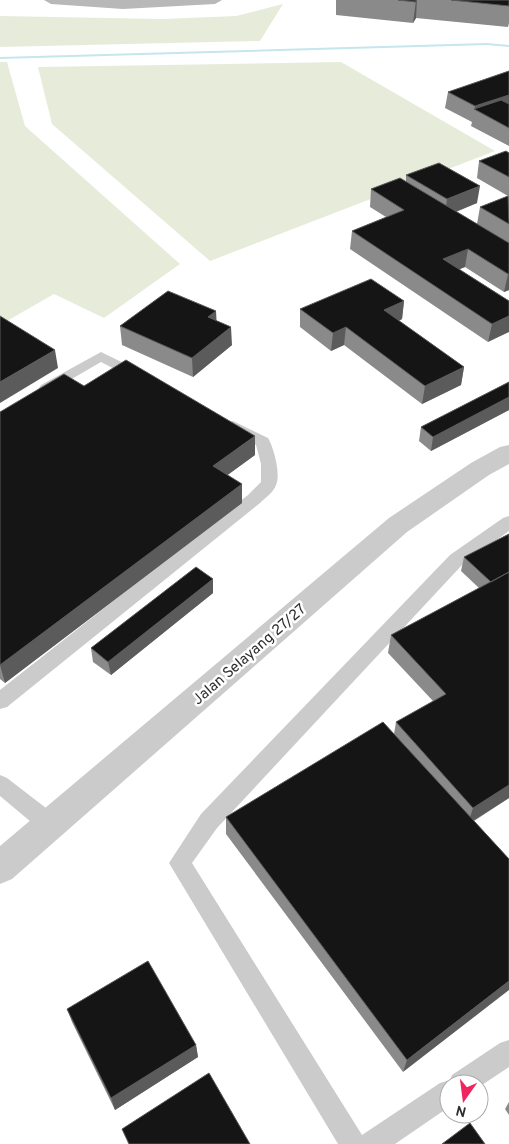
<svg xmlns="http://www.w3.org/2000/svg" width="509" height="1144" font-family="Overpass,sans-serif">
<rect width="100%" height="100%" fill="#fff"/>
<path fill="#e7ecda" d="M283 4 260 41 0 47V16L163 19 236 16Z
M0 62H7L25 126 180 264 104 318 54 294 0 325Z
M341 62 495 151 210 261 52 124 38 67Z"/>
<g fill="none" stroke-linecap="round" stroke-linejoin="round">
<path fill="#c5e6ed" fill-rule="evenodd" d="M487 43 509 45V47L487 45 0 59V57Z"/>
<path fill="#cbcbcb" fill-rule="evenodd" d="M101 352 144 373 146 376 144 379H134L101 362 51 391H41L39 388 41 385Z
M233 421 268 438C274 448 281 475 276 485 274 492 265 498 260 503L7 707 0 709V690L248 495 261 482V464L256 445 228 430 225 426 228 422Z
M509 516V531L462 565 217 828 192 863 362 1135 440 1083 450 1080 452 1075 500 1043 509 1040V1067L479 1087V1084H449V1107L395 1144H338L169 863 201 814 450 555 503 518Z
M0 775 7 778 59 818 62 825 59 832 51 835 43 832 0 796Z"/>
<path fill="#cbcbcb" fill-rule="evenodd" d="M509 445V464L489 475 407 532 12 879 0 884V846L389 518 471 463 500 447Z"/>
<path fill="#b8b8b8" fill-rule="evenodd" d="M44 0H222L215 4 123 9 51 4Z"/>
</g>
<path fill="#8a8a8a" d="M336 0H509V23L508 27 416 18 413 23 336 15Z
M509 71V146L471 126 472 122 445 108 448 92Z
M509 153V290L504 292 465 267 459 269 509 301 488 342 350 249 352 231 386 217 370 207 371 189 406 182V175L477 203 456 212 477 224 480 207 508 196 477 178 479 161Z
M404 301 402 319 399 321 464 367 461 385 422 404 344 345 331 351 300 327V309Z
M216 311V321L232 345 193 377 122 345 120 326Z
M509 382V410L431 451 419 441 421 427Z
M84 386 255 455 227 475 242 484V503L5 683 0 679V412Z
M509 534V798L474 821 509 859 403 1072 226 834V817L394 734 396 722 433 701 388 653 391 635 479 588 461 571 464 557Z
M213 579V593L111 675 93 662 91 648Z
M67 1009 196 1045 198 1057 115 1110 72 1022Z
M509 1102V1115L505 1109Z"/>
<path fill="#5b5b5b" d="M416 0H417L416 18 413 23Z
M509 95V110L475 109V106Z
M480 186 477 203 445 216 447 199Z
M468 249 465 267 441 277 443 259Z
M508 274H509V290L504 292Z
M404 301 402 319 382 328 384 310Z
M216 311 217 329 208 317Z
M509 316V332L488 342 492 324Z
M231 327 232 345 193 377 192 358Z
M346 327 344 345 331 351 333 333Z
M55 350 58 368 0 403V382Z
M464 367 461 385 422 404 425 386Z
M509 397V410L431 451 433 437Z
M255 436V455L214 485 213 466Z
M242 484V503L5 683 0 665Z
M213 579V593L111 675 108 662Z
M509 785V798L468 824 473 808Z
M509 981V990L403 1072 407 1060Z
M196 1045 198 1057 115 1110 111 1098Z"/>
<path fill="#151515" stroke="#5b5b5b" d="M398 0H416V2Z
M451 0H509V6Z
M509 71V95L475 106 448 92Z
M501 100 509 104V128L474 109Z
M506 151 509 153V177L479 161Z
M439 163 480 186 447 199 406 175Z
M400 178 509 243V274H508L468 249 443 259 509 301V316L492 324 352 231 404 210 371 189Z
M508 196 509 224 480 207Z
M371 279 404 301 384 310 464 367 425 386 346 327 333 333 300 309Z
M168 291 216 311 208 317 231 327 192 358 120 326Z
M0 316 55 350 0 382Z
M126 360 255 436 213 466 242 484 0 665V412L64 374 84 386Z
M509 382V397L433 437 421 427Z
M509 534V572L491 582 464 557Z
M196 567 213 579 108 662 91 648Z
M509 572V785L473 808 396 722 446 694 391 635Z
M383 722 509 859V981L407 1060 226 817Z
M148 961 196 1045 111 1098 67 1009Z
M209 1073 250 1144H129L122 1129Z
M470 1123 485 1144H442Z"/>
<g text-anchor="middle" stroke-width="5" stroke-linejoin="round" paint-order="stroke">
<g font-size="15" fill="#2e2e2e" stroke="#fff">
<text transform="translate(249 654) rotate(-41)" y="5">Jalan Selayang 27/27</text>
</g>
</g>
<g transform="translate(464 1099) rotate(194)"><circle r="24" fill="#ffffff" stroke="#ababab"/>
<path d="M0-4L9 19L0 12L-9 19Z" fill="#ef255d"/>
<text y="-8" font-size="14" font-weight="bold" text-anchor="middle" fill="#2e2e2e">N</text>
</g>
</svg>
